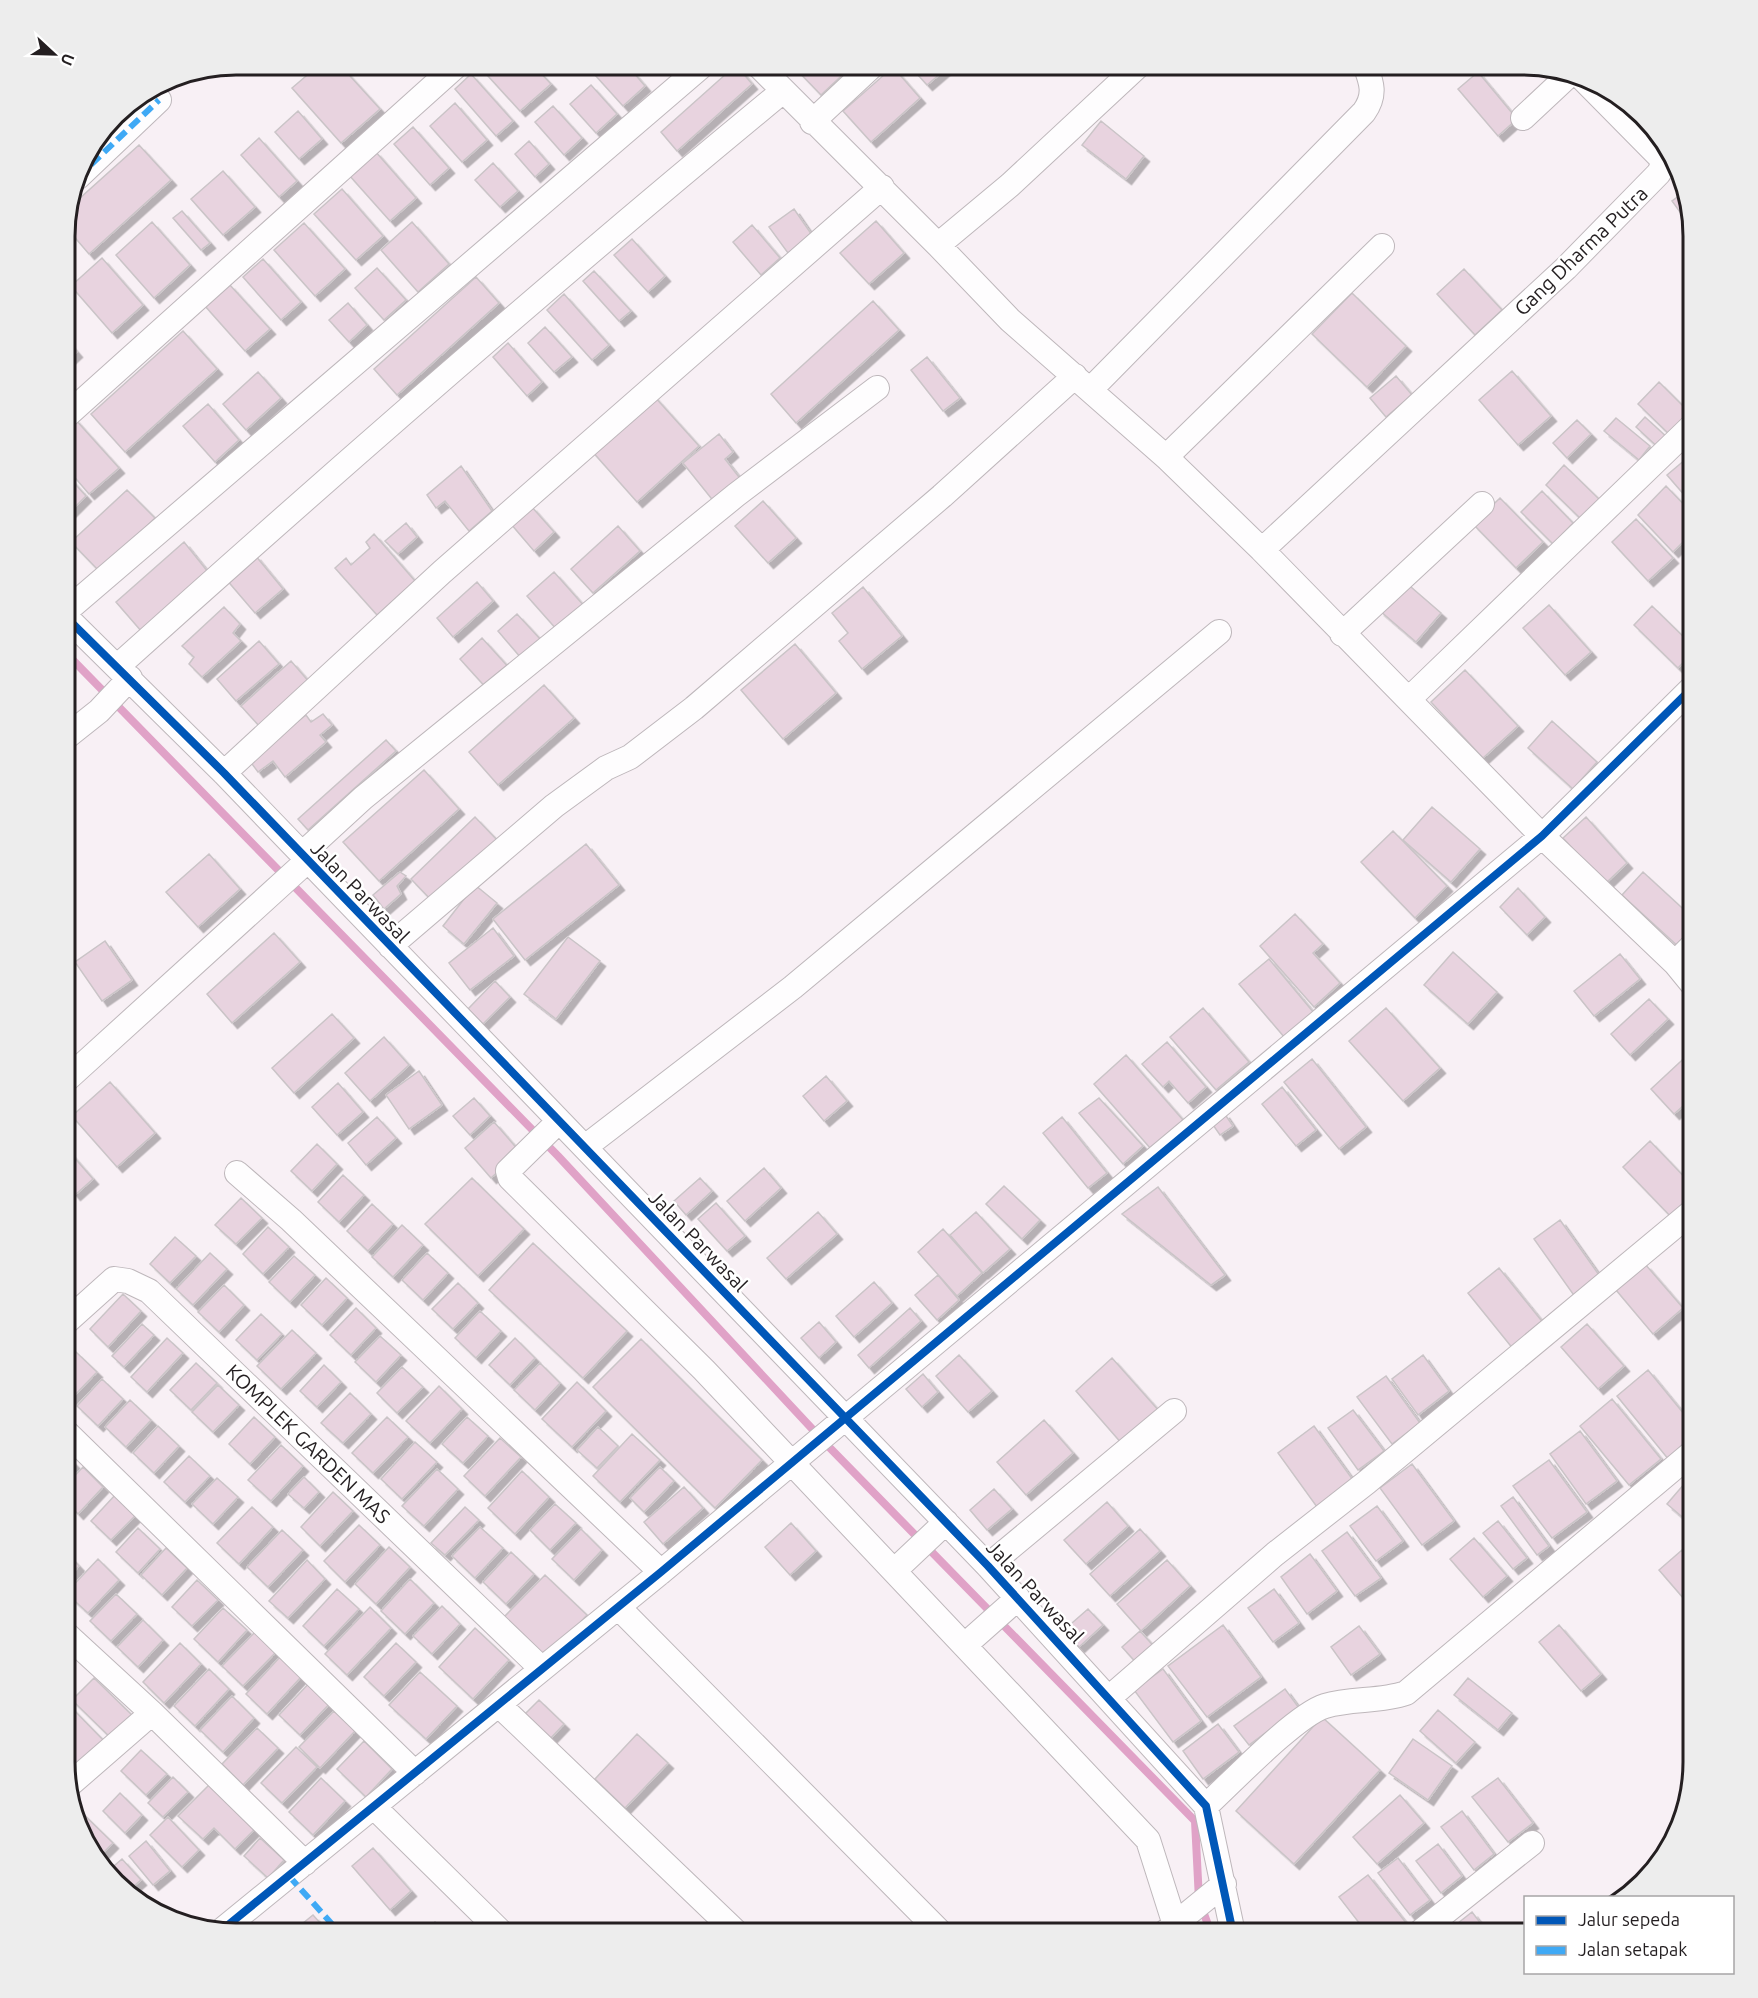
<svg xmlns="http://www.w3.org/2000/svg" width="1758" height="1998" font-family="Ubuntu,sans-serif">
<defs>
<filter id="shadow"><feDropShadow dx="5.5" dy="5.5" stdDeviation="0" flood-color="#0004"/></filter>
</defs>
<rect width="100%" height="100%" fill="#f8f0f5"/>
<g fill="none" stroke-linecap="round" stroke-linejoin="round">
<path stroke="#e0a2c7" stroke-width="8" d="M65 652 558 1156 830 1448 1195 1821 1199 1900 1211 1933"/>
</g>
<path fill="#e8d3df" stroke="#cac4c7" stroke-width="1.5" filter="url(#shadow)" d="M319 65H340L380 109 341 143 292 88Z
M478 65H533L551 84 520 111Z
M586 65H627L645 86 623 106Z
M736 65 752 84 677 151 661 132Z
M797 65H853L821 95 794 67Z
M909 65H946L948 67 927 85Z
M893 67 920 98 871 142 843 111Z
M1478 72 1517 119 1498 136 1458 89Z
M471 74 513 121 496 136 455 89Z
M591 85 617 114 596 133 570 104Z
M455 103 487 140 462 162 430 126Z
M553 106 582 138 564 155 535 122Z
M298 111 322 139 299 159 275 132Z
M1101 121 1144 156 1126 179 1082 145Z
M413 127 449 168 430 185 394 144Z
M259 138 297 181 279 197 241 155Z
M529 141 549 164 535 177 515 154Z
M139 145 171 180 89 254 65 226 69 208Z
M375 151 416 198 390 221 349 175Z
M493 163 518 191 500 207 475 180Z
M223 171 255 207 223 235 191 199Z
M342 189 383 236 356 260 314 214Z
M1686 191 1693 230 1672 201Z
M794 209 812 235 788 253 769 227Z
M182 211 210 243 201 250 173 218Z
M876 221 904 253 869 284 840 253Z
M152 222 190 265 154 298 116 255Z
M412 222 449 264 418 292 381 250Z
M304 223 345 269 315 296 274 250Z
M752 225 780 258 761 275 733 242Z
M632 239 665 276 648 292 614 255Z
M102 258 143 305 112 333 71 286Z
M263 259 301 302 281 320 243 277Z
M377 268 406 300 384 320 355 288Z
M1464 269 1502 310 1475 335 1437 294Z
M594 271 631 311 619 321 583 281Z
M476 277 499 303 397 395 374 369Z
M229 284 270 329 245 351 205 306Z
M1352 293 1406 346 1367 387 1312 334Z
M564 294 609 345 592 360 547 310Z
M873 301 899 330 796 423 771 394Z
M348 303 367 325 349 342 329 320Z
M545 327 572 357 554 372 528 343Z
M183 331 217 369 125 452 91 414Z
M65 338 77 352 65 363Z
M508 343 542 382 527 396 493 357Z
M927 357 960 398 943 411 911 370Z
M1512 371 1551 416 1518 445 1479 400Z
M258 372 281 398 246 430 223 404Z
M1396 376 1412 395 1386 417 1370 398Z
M1659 382 1691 414 1670 435 1638 404Z
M653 395 699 446 637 502 591 450Z
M208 404 239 440 215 462 183 426Z
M1645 417 1670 440 1661 450 1636 427Z
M74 418 119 468 89 494 65 466V425Z
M1616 418 1650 446 1639 460 1604 431Z
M1577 420 1591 434 1567 458 1553 443Z
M719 434 733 452 725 459 742 481 715 503 683 463Z
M1692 454 1693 456V505L1667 475Z
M1564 465 1600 500 1581 519 1546 485Z
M461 466 492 511 469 531 445 501 436 508 427 495Z
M65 473 86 496 65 517Z
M1666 486 1693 514V532L1673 552 1638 515Z
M127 490 155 518 100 572 71 542Z
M1542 491 1573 523 1553 544 1521 512Z
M1500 498 1543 542 1516 568 1473 524Z
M763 501 796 538 768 563 735 526Z
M531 506 554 532 534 551 511 524Z
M1636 519 1673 558 1648 581 1612 542Z
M406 523 417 537 398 554 385 541Z
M618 526 640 551 593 593 571 569Z
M374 534 415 581 377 615 335 568 346 558 351 565 370 548 366 542Z
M184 542 208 572 142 632 116 602Z
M255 555 283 589 255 613 226 579Z
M554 572 585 607 558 631 527 596Z
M1404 581 1441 613 1416 642 1379 610Z
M477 582 493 601 453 637 437 618Z
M863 587 902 636 862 669 839 641 848 633 832 613Z
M1549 605 1591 652 1565 675 1523 628Z
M1652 606 1693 646V652L1678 668 1634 625Z
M224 607 240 624 233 633 241 641 202 677 189 664 194 657 182 646Z
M517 614 541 640 521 658 498 631Z
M482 638 511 670 489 691 460 659Z
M259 641 279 664 236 701 217 679Z
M795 644 836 693 783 739 741 690Z
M291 661 310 683 261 728 241 706Z
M1465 670 1518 726 1483 758 1431 702Z
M544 685 574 718 498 785 469 752Z
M323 714 332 725 320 735 326 742 285 777 273 761 258 772 249 760 306 715 311 722Z
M1552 721 1597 762 1573 789 1528 748Z
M386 740 396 751 308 830 298 819Z
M424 770 459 809 379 881 343 842Z
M1432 807 1480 849 1451 882 1403 840Z
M475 817 498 841 434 903 411 879Z
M1586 817 1627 863 1605 884 1563 838Z
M1393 831 1447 886 1415 918 1361 862Z
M586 844 619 885 525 960 493 919Z
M209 854 240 889 198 927 166 892Z
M400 872 406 876 397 886 401 894 384 909 373 895Z
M1643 872 1693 918V935L1681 949 1622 895Z
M475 885 497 903 464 944 443 926Z
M1518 888 1545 917 1527 935 1500 907Z
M1295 914 1323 944 1313 953 1340 983 1314 1007 1260 946Z
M493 928 514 956 470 990 449 963Z
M274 933 300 962 232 1023 207 994Z
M568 937 600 961 556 1019 524 994Z
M105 941 132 980 102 1001 75 962Z
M1453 952 1497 992 1468 1024 1424 985Z
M1620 954 1640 979 1594 1016 1574 991Z
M1269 959 1314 1013 1285 1038 1239 984Z
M495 981 510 997 483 1024 468 1009Z
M1649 999 1668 1019 1630 1055 1611 1034Z
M1203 1008 1249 1062 1216 1090 1170 1037Z
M1386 1008 1440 1068 1403 1101 1349 1041Z
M332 1014 354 1038 294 1093 272 1068Z
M384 1037 409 1065 370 1101 345 1073Z
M1167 1042 1206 1087 1188 1103 1169 1081 1163 1087 1142 1064Z
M1693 1050V1097L1674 1114 1651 1089Z
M1126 1055 1183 1120 1151 1149 1094 1084Z
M1312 1059 1366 1127 1339 1149 1284 1082Z
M419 1071 442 1105 409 1129 386 1095Z
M826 1076 847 1101 824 1121 803 1096Z
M110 1082 155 1133 117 1167 72 1116Z
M338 1083 363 1112 337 1135 312 1107Z
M1282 1087 1316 1130 1296 1146 1262 1104Z
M474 1098 490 1116 470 1135 453 1116Z
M1099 1098 1143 1146 1123 1164 1079 1113Z
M1224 1113 1233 1126 1220 1135 1211 1122Z
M377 1117 396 1138 366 1165 348 1143Z
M1062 1117 1107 1173 1088 1188 1043 1133Z
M494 1122 520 1152 491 1178 465 1148Z
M1650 1141 1693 1186V1204L1675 1221 1623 1167Z
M317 1144 337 1164 312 1191 291 1171Z
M65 1147 93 1179 75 1195 65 1183Z
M764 1168 781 1188 745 1221 727 1201Z
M343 1175 364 1195 339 1222 318 1202Z
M472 1178 524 1229 478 1276 425 1224Z
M700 1178 712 1191 686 1215 674 1201Z
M1004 1186 1040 1220 1022 1239 986 1204Z
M1158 1187 1225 1275 1211 1285 1122 1214Z
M241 1198 262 1218 236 1244 215 1225Z
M716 1203 745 1236 727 1251 698 1219Z
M372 1204 393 1224 368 1251 347 1231Z
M818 1212 837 1234 786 1279 767 1258Z
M976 1212 1010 1249 983 1273 950 1235Z
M1560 1220 1604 1282 1578 1301 1534 1239Z
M402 1225 423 1245 393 1277 372 1257Z
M268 1227 289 1247 263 1274 243 1254Z
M943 1229 982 1273 957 1296 918 1252Z
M175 1237 196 1256 170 1283 150 1264Z
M533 1243 627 1331 583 1378 489 1290Z
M210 1253 227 1269 193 1305 176 1289Z
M427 1253 448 1273 423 1300 402 1280Z
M294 1256 315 1275 290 1302 269 1282Z
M1645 1264 1683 1308 1653 1334 1616 1290Z
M1499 1268 1549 1330 1518 1355 1468 1293Z
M938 1275 959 1300 937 1320 915 1295Z
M326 1278 347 1298 322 1325 301 1305Z
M874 1282 892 1303 854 1337 836 1316Z
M458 1283 478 1303 453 1329 432 1309Z
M224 1285 244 1305 219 1332 198 1312Z
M123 1294 141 1311 108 1347 90 1329Z
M356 1308 376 1328 351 1355 330 1335Z
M910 1308 921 1321 869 1368 858 1355Z
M480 1311 501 1331 476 1358 455 1338Z
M261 1314 282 1334 257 1360 236 1340Z
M819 1322 836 1342 819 1358 801 1338Z
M142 1324 154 1335 124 1367 112 1356Z
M1587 1324 1624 1366 1598 1389 1561 1347Z
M292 1330 316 1353 281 1389 257 1366Z
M380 1336 401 1355 376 1382 355 1362Z
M167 1338 183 1353 147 1392 131 1377Z
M515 1338 535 1358 510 1385 489 1365Z
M641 1339 762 1460 715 1508 593 1387Z
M76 1352 97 1372 71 1399 65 1392V1364Z
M959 1355 992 1391 968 1412 936 1376Z
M1423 1355 1449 1391 1418 1415 1392 1379Z
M1112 1358 1160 1412 1123 1445 1076 1391Z
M196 1363 217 1383 191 1410 170 1390Z
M540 1363 560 1383 535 1410 514 1390Z
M324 1365 341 1382 317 1407 300 1391Z
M402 1367 423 1387 397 1413 377 1393Z
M1648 1370 1693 1425V1439L1669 1460 1617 1396Z
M923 1374 938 1392 922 1407 906 1389Z
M1386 1376 1420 1423 1392 1444 1357 1397Z
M102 1379 123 1399 98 1426 77 1406Z
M577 1382 606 1411 572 1447 542 1419Z
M218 1385 239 1405 213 1432 192 1412Z
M439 1386 462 1409 430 1443 406 1421Z
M350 1393 371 1414 343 1443 321 1423Z
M1612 1399 1661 1459 1629 1485 1580 1426Z
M130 1400 151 1420 126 1447 105 1427Z
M1353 1410 1384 1451 1358 1470 1328 1428Z
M254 1417 275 1437 250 1464 229 1444Z
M387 1417 408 1437 373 1473 352 1453Z
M467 1417 488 1436 463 1463 442 1444Z
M1044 1420 1073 1453 1026 1495 997 1462Z
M158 1426 179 1446 154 1473 133 1453Z
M1314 1426 1353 1480 1317 1507 1278 1453Z
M598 1427 618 1446 597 1468 577 1450Z
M1580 1431 1617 1481 1586 1504 1550 1454Z
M632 1434 660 1460 620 1502 593 1476Z
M500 1438 521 1457 485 1496 464 1476Z
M415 1442 437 1462 402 1499 381 1479Z
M281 1445 303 1466 271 1501 248 1480Z
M65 1454 75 1464 65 1475Z
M189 1456 210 1476 185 1502 164 1482Z
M1549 1460 1587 1512 1552 1538 1513 1486Z
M1412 1464 1454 1521 1422 1545 1380 1488Z
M83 1467 103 1487 78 1514 65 1500V1486Z
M660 1467 674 1481 644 1512 630 1498Z
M437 1469 458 1489 424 1526 402 1506Z
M522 1471 549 1497 515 1534 488 1508Z
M304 1477 319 1492 304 1508 288 1494Z
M217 1478 238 1497 213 1524 192 1504Z
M1685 1483 1693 1490V1526L1667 1504Z
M684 1487 703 1508 663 1544 644 1522Z
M994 1489 1012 1509 987 1530 970 1510Z
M333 1492 353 1511 320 1546 301 1527Z
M116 1494 137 1514 111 1540 91 1521Z
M1513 1497 1549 1546 1537 1555 1501 1506Z
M1107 1502 1128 1526 1086 1564 1064 1540Z
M555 1504 576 1523 550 1550 530 1530Z
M1377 1506 1403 1541 1376 1561 1350 1526Z
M252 1507 273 1527 239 1564 217 1543Z
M465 1507 479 1520 445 1555 431 1543Z
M1498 1521 1527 1558 1513 1569 1483 1533Z
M791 1523 816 1551 790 1575 765 1547Z
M359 1525 380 1545 345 1582 324 1561Z
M480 1527 503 1548 475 1578 452 1556Z
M138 1528 160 1549 138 1573 116 1552Z
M581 1529 602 1550 574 1580 552 1559Z
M1140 1529 1160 1551 1110 1596 1090 1574Z
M282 1530 303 1550 268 1587 247 1567Z
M1347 1532 1381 1578 1355 1596 1322 1551Z
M1474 1538 1507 1576 1483 1597 1450 1559Z
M389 1547 410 1567 376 1604 355 1584Z
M166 1548 187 1568 162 1595 141 1575Z
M1682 1550 1693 1563 1691 1607 1659 1570Z
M65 1551 79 1566 65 1581Z
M511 1552 534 1574 506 1604 483 1582Z
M1310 1554 1337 1591 1307 1614 1281 1577Z
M98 1559 119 1580 88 1613 66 1593Z
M307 1560 325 1579 288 1618 269 1601Z
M1167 1560 1190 1586 1141 1631 1117 1604Z
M545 1575 587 1615 547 1658 504 1617Z
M410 1579 434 1603 405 1634 381 1611Z
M197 1580 218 1600 192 1626 172 1607Z
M337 1589 359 1609 324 1646 303 1626Z
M1274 1589 1299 1623 1273 1642 1248 1608Z
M116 1594 137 1614 111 1641 90 1621Z
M442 1606 460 1624 432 1654 413 1636Z
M370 1607 391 1628 347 1675 325 1654Z
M223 1608 247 1630 218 1662 194 1639Z
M1088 1609 1103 1625 1079 1647 1064 1630Z
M143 1620 163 1640 138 1667 117 1647Z
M1223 1625 1261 1677 1207 1717 1168 1666Z
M1559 1625 1601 1674 1581 1691 1539 1642Z
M1359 1626 1380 1654 1351 1675 1331 1647Z
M475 1628 509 1660 473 1699 439 1667Z
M257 1630 278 1650 243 1686 222 1666Z
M1140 1631 1158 1651 1140 1667 1122 1647Z
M180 1643 201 1664 164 1703 143 1682Z
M396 1643 416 1662 384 1696 364 1677Z
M280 1657 301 1677 267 1714 246 1694Z
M209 1669 229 1689 195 1726 174 1706Z
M1163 1669 1201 1721 1173 1742 1134 1690Z
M420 1672 457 1706 426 1739 389 1705Z
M94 1678 136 1719 114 1741 72 1700Z
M314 1678 335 1698 300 1735 279 1715Z
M1468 1678 1512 1713 1498 1730 1454 1695Z
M1285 1689 1299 1708 1249 1745 1234 1726Z
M232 1696 254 1718 223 1752 200 1730Z
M539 1700 564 1724 548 1741 522 1717Z
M65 1701 108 1745 82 1772 65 1754Z
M1438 1710 1475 1742 1456 1763 1420 1731Z
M334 1711 355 1731 320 1768 299 1747Z
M1322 1717 1380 1770 1294 1864 1236 1811Z
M1218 1724 1239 1752 1203 1779 1183 1751Z
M257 1728 278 1748 243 1785 222 1764Z
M637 1734 668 1763 625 1808 595 1779Z
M1413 1739 1452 1766 1428 1800 1389 1773Z
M364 1741 392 1769 366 1797 337 1769Z
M296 1747 317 1767 282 1803 261 1783Z
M141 1750 167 1774 146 1795 121 1771Z
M173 1777 188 1792 163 1817 148 1803Z
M321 1778 345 1801 313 1835 289 1812Z
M1498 1778 1533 1823 1508 1842 1472 1797Z
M210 1784 256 1828 235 1849 214 1828 203 1839 178 1816Z
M120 1793 142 1815 125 1833 103 1811Z
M1400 1795 1424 1823 1377 1864 1353 1837Z
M75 1806 113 1843 96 1860 73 1817 72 1809Z
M1462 1811 1494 1854 1474 1870 1441 1827Z
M168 1817 199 1850 182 1867 150 1835Z
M260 1838 284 1860 268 1878 244 1856Z
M146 1841 170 1871 153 1885 129 1856Z
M1438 1844 1462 1876 1441 1893 1416 1861Z
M373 1848 411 1891 390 1910 352 1866Z
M1398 1858 1430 1900 1410 1915 1378 1873Z
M122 1859 141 1880 129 1890 107 1872Z
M1368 1875 1407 1924 1395 1933H1367L1339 1897Z
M1472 1912 1488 1933H1458L1453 1927Z
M313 1915 329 1933H291Z
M435 1922 446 1933H422Z"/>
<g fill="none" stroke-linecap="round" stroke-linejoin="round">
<defs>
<path id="minor" d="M758 65 938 245
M1139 65 1010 185 938 245 1010 320 1166 457 1262 550 1542 836 1675 963 1693 985
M1523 118 1569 75
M812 122 873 65
M78 177 159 100
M1090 390 1364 112C1376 95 1372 83 1365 65
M65 417 457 65
M1166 457 1382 246
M1262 550 1566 268 1659 173 1663 164 1661 158 1582 78
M65 612 703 65
M65 616 224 773 988 1566 1206 1806 1233 1933
M1342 634 1482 504
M118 666C336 470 557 277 783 91
M1409 699 1693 425
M65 738 99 711 130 678
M224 773 442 572 882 187
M302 854 363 798 736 495 877 388
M390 946 554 806 606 768 630 757 694 708 942 496 1075 376
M1675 963 1693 945
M65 1081 307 861
M559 1121 508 1171 510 1178 704 1370 1148 1840 1175 1925
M585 1147 793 987 1219 632
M237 1173 291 1220 661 1572
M65 1323 114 1279 128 1281 149 1291 542 1669
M65 1431 415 1773
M988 1566 1174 1411
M894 1571 946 1522
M618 1607 941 1933
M65 1633 152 1713 305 1863
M965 1645 1018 1598
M1110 1697 1275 1554 1367 1482 1693 1211
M499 1705 737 1933
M68 1786 152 1713
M1206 1806C1232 1782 1296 1715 1325 1706 1351 1698 1380 1702 1406 1693L1693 1452
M374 1807 502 1933
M222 1930 661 1572 1542 836 1693 687
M1164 1933 1224 1884
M1419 1933 1532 1843"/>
</defs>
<use href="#minor" stroke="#beb7bb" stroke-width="26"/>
<use href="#minor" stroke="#fefdfe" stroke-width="24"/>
<path stroke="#3fa9f5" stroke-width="6" stroke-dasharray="12 6" stroke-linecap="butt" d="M78 177 159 100
M289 1876 340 1933"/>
<defs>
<path id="cycleway" d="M65 616 224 773 988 1566 1206 1806 1233 1933
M222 1930 661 1572 1542 836 1693 687"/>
</defs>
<use href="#cycleway" stroke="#fff" stroke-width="11"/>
<use href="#cycleway" stroke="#0057b8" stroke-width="8"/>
</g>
<g text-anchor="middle" stroke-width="5" stroke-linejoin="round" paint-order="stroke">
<g font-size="20" fill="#241f21" stroke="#fff">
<text transform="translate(1581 251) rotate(-44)" y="7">Gang Dharma Putra</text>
<text transform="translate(360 892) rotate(46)" y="7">Jalan Parwasal</text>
<text transform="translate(698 1241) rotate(46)" y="7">Jalan Parwasal</text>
<text transform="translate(308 1444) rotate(44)" y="7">KOMPLEK GARDEN MAS</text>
<text transform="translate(1035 1592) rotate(47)" y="7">Jalan Parwasal</text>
</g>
</g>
<path d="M0 0H1758V1998H0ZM236 75H1522A161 161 0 0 1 1683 236V1762A161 161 0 0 1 1522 1923H236A161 161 0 0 1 75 1762V236A161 161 0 0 1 236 75Z" fill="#ededed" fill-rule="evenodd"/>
<path fill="none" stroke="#241f21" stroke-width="3" d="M236 75H1522A161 161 0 0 1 1683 236V1762A161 161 0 0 1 1522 1923H236A161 161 0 0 1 75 1762V236A161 161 0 0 1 236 75Z"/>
<rect x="1524" y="1896" width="210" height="78" fill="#ffffff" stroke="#a7a5a6" stroke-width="1.5"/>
<rect x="1536" y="1916" width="30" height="9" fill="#0057b8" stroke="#a7a5a6" stroke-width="1.5"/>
<text x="1578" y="1926" font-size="18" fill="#241f21">Jalur sepeda</text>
<rect x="1536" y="1946" width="30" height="9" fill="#3fa9f5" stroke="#a7a5a6" stroke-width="1.5"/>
<text x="1578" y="1956" font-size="18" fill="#241f21">Jalan setapak</text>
<g transform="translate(54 54) rotate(112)" stroke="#ffffff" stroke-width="4.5" paint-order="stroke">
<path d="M0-4.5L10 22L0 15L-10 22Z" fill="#241f21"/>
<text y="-9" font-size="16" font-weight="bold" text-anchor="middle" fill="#241f21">U</text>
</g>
</svg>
